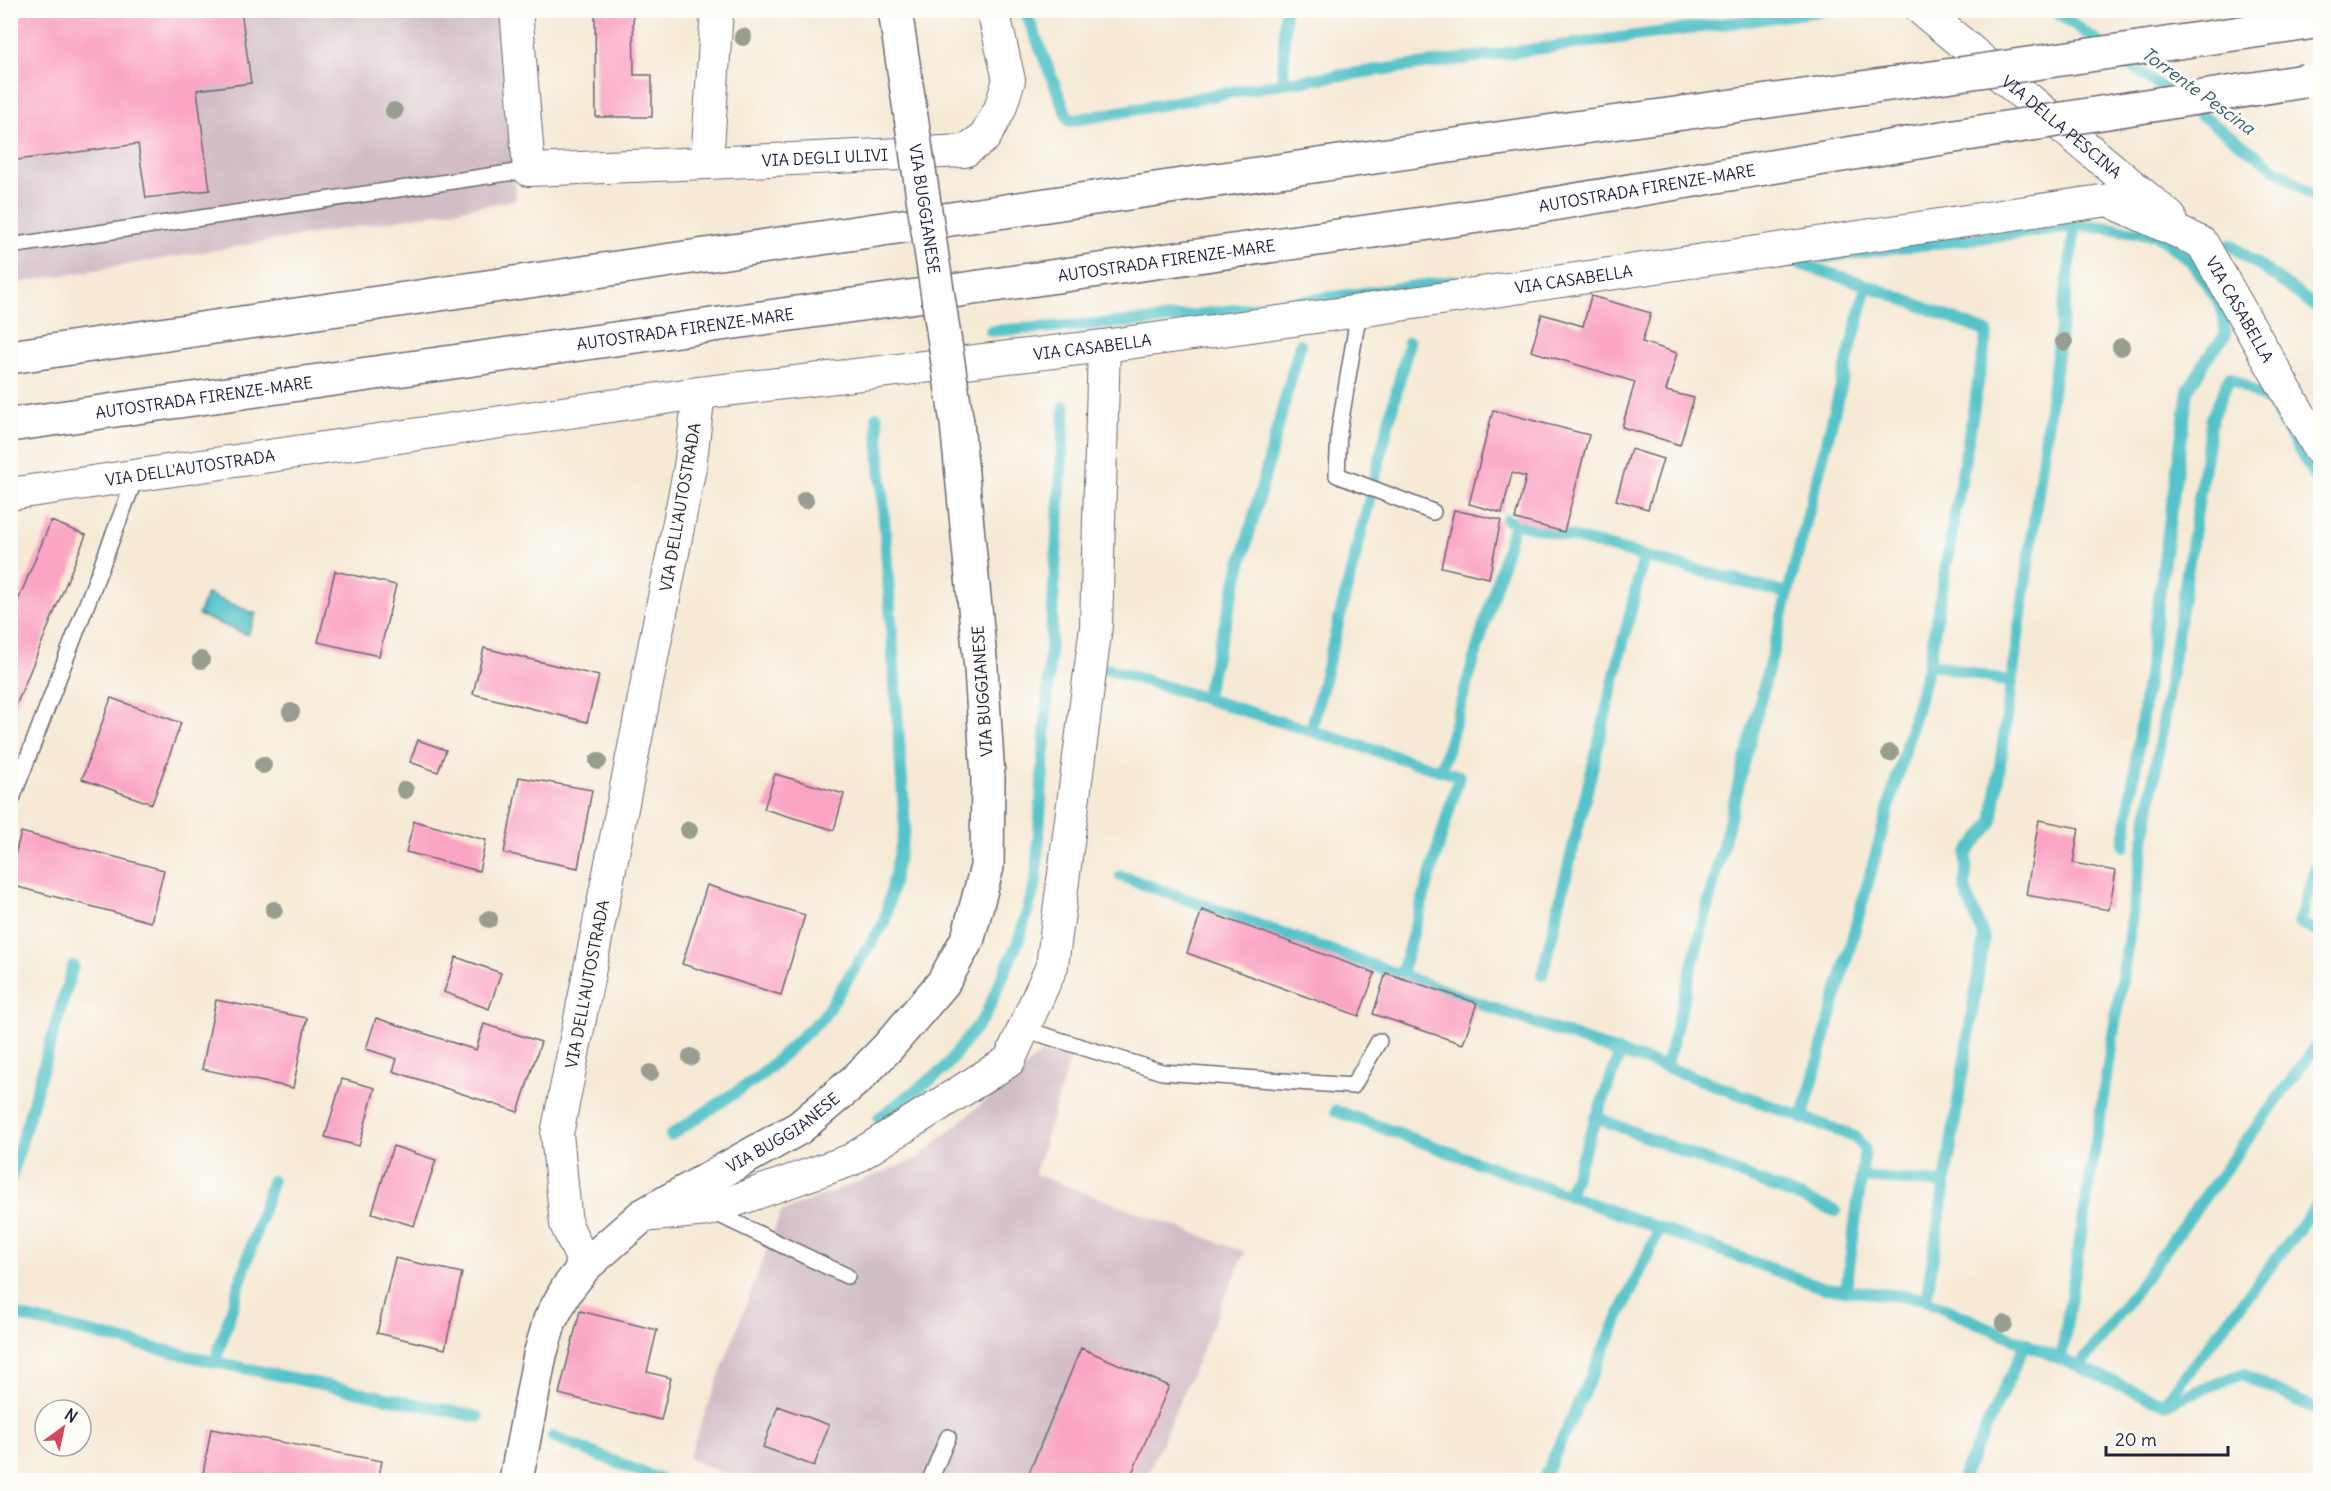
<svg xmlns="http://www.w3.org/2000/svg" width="2331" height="1491" font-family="Delius,sans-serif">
<rect width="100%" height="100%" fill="#fdfcf7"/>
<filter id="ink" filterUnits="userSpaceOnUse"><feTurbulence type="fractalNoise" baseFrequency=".0167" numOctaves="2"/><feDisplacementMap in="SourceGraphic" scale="12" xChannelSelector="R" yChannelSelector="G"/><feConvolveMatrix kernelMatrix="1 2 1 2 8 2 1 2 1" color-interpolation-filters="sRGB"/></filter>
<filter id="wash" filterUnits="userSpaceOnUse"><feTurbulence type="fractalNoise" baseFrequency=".008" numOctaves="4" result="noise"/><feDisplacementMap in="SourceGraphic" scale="24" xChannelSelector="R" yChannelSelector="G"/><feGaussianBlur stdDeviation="1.35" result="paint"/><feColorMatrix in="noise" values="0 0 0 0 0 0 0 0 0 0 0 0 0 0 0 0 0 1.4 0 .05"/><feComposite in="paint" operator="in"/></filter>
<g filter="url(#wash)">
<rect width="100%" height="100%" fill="#f6e9d5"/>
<path fill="#d2bdc6" d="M11 11H507L516 200 11 284Z
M1041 1054 1071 1056 1035 1174 1245 1252 1145 1480H739L688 1458 781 1212 916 1159Z"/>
<path fill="#55c3c9" stroke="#3c7282" stroke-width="1.5" d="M207 594 256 614 248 635 198 615Z"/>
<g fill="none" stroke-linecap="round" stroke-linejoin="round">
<path stroke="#55c3c9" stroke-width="12" d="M1025 10 1069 121 1283 83 1828 10
M2054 10 2104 46
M2118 57 2173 95
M1283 83 1285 10
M2187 105 2320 201
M2231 245 2320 310
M1825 257 2075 226H2092L2157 235 2191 261 2221 305 2226 334 2208 357 2188 390 2124 846
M1793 262 1867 285 1987 332 1929 663 1802 1119
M991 331 1157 320 1455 281
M1507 520 1788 594
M1929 663 2012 683
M1108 669 1459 776 1401 975
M1205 698 1300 344
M1311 731 1409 342
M1441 770 1512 532
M2320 856 2299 922 2320 934
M1121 876 1620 1053 1666 1067 1855 1137 1865 1150 1846 1290
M1542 975 1644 556
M1666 1067 1867 285
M1336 1111 1824 1288 1920 1298 2164 1404 2242 1374 2320 1411
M1595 1117 1835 1211
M879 1118 943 1070 985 1016 1018 942 1036 882 1065 406
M671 1135 759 1077 823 1017 884 923 905 828 877 417
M1862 1177 1945 1183 1926 1300
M10 1181 73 966
M1945 1183 1984 938 1965 890 1967 853 1992 823 2075 226
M1568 1195 1620 1053
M10 1314 215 1362 478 1417
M2061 1359 2212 417 2230 377 2271 403 2320 485
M215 1362 272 1181
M2079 1367 2320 1041
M2165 1402 2320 1202
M553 1437 661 1480
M1543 1480 1660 1228
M1961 1480 2026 1343"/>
</g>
<g id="blocks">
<path fill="#fba5c5" d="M10 10H241L251 83 197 90 210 190 146 198 138 144 10 161Z
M595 10H633L634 75H652V117H596Z
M1591 296 1651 313 1642 342 1677 353 1666 391 1694 398 1680 445 1622 427 1635 382 1531 351 1542 314 1583 326Z
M1493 410 1589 435 1564 532 1515 519 1526 477 1512 473 1502 513 1469 504Z
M1631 449 1663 459 1648 509 1616 500Z
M1454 510 1501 520 1489 578 1441 567Z
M51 521 86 535 10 720V620Z
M335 571 396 585 379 656 318 642Z
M484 648 599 676 587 722 473 694Z
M111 698 181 723 152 804 82 779Z
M418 740 446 750 438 772 410 762Z
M775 774 844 794 834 830 764 809Z
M519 777 592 790 578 868 504 853Z
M2039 820 2079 828 2073 863 2116 871 2109 910 2026 895Z
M414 821 486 840 479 871 406 852Z
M21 832 164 870 151 922 10 885V874Z
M707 885 805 915 781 995 682 964Z
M1202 910 1375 973 1359 1016 1187 953Z
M456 957 501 973 489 1009 444 992Z
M1386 973 1477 1003 1463 1044 1373 1014Z
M216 1000 307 1018 293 1088 202 1069Z
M376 1018 476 1050 484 1024 541 1042 518 1112 393 1071 397 1059 366 1049Z
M342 1079 375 1088 359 1146 325 1137Z
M393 1146 436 1160 414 1226 372 1213Z
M395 1258 462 1273 445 1349 377 1333Z
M580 1311 657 1330 647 1372 671 1378 661 1420 559 1394Z
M1081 1348 1169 1386 1129 1480H1026Z
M778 1406 829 1425 814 1466 763 1447Z
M211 1429 382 1461 378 1480H202Z"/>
</g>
</g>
<g filter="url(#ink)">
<use href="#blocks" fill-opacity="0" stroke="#6c6871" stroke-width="1.5"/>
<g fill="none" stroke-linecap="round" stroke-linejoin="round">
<defs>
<path id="service" d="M10 246 529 170
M1359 311 1339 431 1337 475 1433 512
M10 804 136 476
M1024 1029 1162 1072 1353 1086 1379 1041
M711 1211 847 1276
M930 1480 948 1437"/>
<g id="minor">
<path d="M516 10 529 170 707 163 717 10"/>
<path id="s1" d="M1922 10 2170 217"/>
<path id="s2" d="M707 163 965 151 985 137 1000 109 1009 80 993 10"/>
<path id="s3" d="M699 393 1104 346 1359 311 2108 200 2202 243 2320 450"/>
<path id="s4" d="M10 494 699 393 690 467 557 1134 566 1224 585 1266"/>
<path d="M642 1216 708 1210 851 1160 1009 1061 1052 966 1096 626 1104 346"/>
</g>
<g id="secondary">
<path d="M895 10 911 117"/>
<path id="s5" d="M516 1480 540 1355 550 1320 567 1289 585 1266 642 1216 799 1128 858 1078 888 1047 943 983 968 938 987 867 988 777 981 669 957 423"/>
</g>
<g id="motorway">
<path d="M2289 26 2320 21"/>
<path d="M10 357 1490 140 1918 80"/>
<path id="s6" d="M10 425 1500 213 1942 138"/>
</g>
</defs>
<use href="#service" stroke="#6c6871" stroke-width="18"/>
<use href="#minor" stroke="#6c6871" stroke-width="34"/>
<use href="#secondary" stroke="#6c6871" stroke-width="36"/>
<use href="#motorway" stroke="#6c6871" stroke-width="36"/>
<use href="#service" stroke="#fff" stroke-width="15"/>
<use href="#minor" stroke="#fff" stroke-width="32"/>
<use href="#secondary" stroke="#fff" stroke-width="33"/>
<use href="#motorway" stroke="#fff" stroke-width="33"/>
<defs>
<g id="secondary-bridge">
<path id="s7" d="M911 117 957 423"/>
</g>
<path id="motorway-bridge" d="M1918 80 2289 26
M1942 138 2304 81"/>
</defs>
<use href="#secondary-bridge" stroke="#6c6871" stroke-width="36" stroke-linecap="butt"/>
<use href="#motorway-bridge" stroke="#6c6871" stroke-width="36" stroke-linecap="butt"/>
<use href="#secondary-bridge" stroke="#fff" stroke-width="33"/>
<use href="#motorway-bridge" stroke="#fff" stroke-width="33"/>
</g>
<g fill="#989d8f">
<circle cx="743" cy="37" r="9"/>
<circle cx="394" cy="111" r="9"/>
<circle cx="2064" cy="342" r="9"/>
<circle cx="2121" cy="347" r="9"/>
<circle cx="805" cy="500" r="9"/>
<circle cx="201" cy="660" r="9"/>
<circle cx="291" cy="712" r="9"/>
<circle cx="1890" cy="753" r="9"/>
<circle cx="598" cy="761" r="9"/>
<circle cx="263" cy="765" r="9"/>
<circle cx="405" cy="790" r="9"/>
<circle cx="689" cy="830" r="9"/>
<circle cx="274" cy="910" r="9"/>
<circle cx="489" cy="919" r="9"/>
<circle cx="691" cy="1057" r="9"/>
<circle cx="650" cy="1073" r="9"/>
<circle cx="2004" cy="1324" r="9"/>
</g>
</g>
<g text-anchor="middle" stroke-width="6" stroke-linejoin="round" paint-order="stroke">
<g font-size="16" fill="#22223b" stroke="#fdfcf7">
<text dy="6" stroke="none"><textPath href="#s1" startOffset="182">VIA DELLA PESCINA</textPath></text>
<text dy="6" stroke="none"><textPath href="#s2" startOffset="118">VIA DEGLI ULIVI</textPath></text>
<text dy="6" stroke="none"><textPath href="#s6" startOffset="1654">AUTOSTRADA FIRENZE-MARE</textPath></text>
<text dy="6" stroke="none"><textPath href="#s7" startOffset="93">VIA BUGGIANESE</textPath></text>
<text dy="6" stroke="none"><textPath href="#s6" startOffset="1168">AUTOSTRADA FIRENZE-MARE</textPath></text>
<text dy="6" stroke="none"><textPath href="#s3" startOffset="882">VIA CASABELLA</textPath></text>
<text dy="6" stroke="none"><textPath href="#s3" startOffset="1602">VIA CASABELLA</textPath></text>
<text dy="6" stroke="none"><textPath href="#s6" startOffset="682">AUTOSTRADA FIRENZE-MARE</textPath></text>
<text dy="6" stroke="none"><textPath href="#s3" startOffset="396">VIA CASABELLA</textPath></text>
<text dy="6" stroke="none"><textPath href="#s6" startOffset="196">AUTOSTRADA FIRENZE-MARE</textPath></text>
<text dy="6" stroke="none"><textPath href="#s4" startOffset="182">VIA DELL'AUTOSTRADA</textPath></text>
<text transform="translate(680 507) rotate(-80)" y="6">VIA DELL'AUTOSTRADA</text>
<text transform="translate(982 691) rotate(-94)" y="6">VIA BUGGIANESE</text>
<text transform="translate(587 984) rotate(-79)" y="6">VIA DELL'AUTOSTRADA</text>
<text dy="6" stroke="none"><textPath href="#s5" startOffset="468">VIA BUGGIANESE</textPath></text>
</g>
<g font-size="18" font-style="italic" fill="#345a6d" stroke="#fdfcf7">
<text transform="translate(2198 91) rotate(36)" y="6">Torrente Pescina</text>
</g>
</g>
<rect width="2331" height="1491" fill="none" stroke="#fdfcf7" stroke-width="36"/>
<g transform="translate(63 1428) rotate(33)"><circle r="28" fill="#fdfcf7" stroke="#a5a5ac" stroke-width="1.5"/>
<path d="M0-4.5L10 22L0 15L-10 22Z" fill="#d1495b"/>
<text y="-9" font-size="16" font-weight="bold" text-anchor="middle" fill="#22223b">N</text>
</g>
<path d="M2106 1446v9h122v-9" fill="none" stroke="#22223b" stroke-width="3"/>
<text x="2115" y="1446" font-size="18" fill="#22223b" stroke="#fdfcf7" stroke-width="4.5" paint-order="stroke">20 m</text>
</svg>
